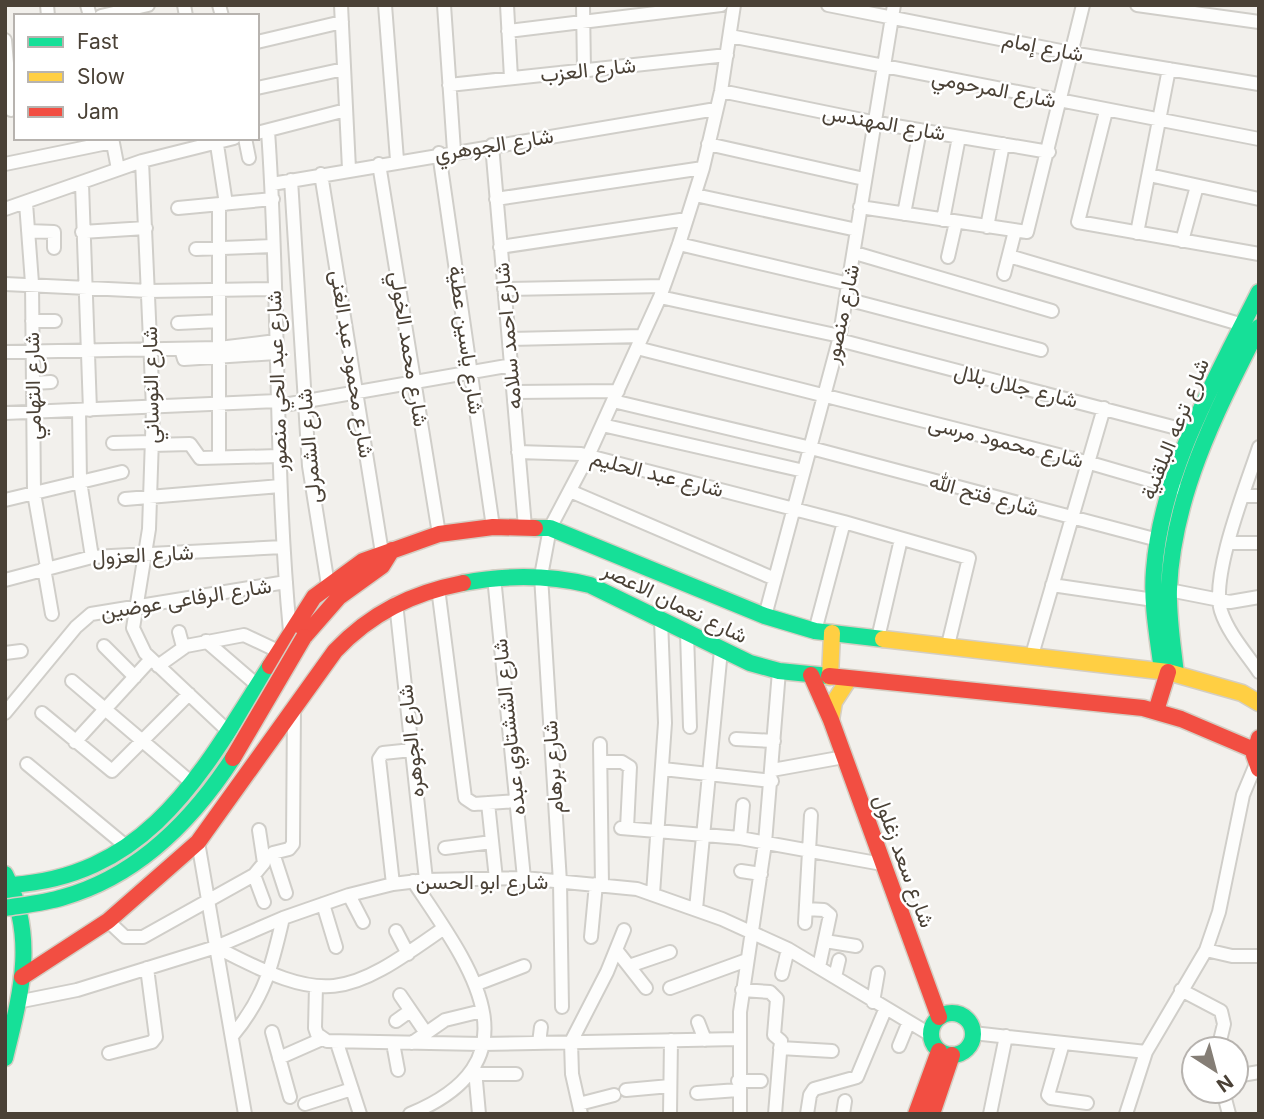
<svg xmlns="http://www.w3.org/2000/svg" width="1264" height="1119" font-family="Inter,Vazirmatn,sans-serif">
<rect width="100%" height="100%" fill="#f2f0ec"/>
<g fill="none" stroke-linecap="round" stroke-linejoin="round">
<defs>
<path id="street" d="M47 5 48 16
M87 5 90 16
M184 5 186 16
M219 5 222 16
M341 5 349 169
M385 5 397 160
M444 5 454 151
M507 5 511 78
M583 5 584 70
M828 5 1071 53 1259 84
M1137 5 1259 22
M101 16 148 5
M508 31 721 5
M730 36 1259 139
M5 40 11 110
M257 42 342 22
M449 85 727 55
M257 88 344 69
M721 91 872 122 1049 152
M1106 111 1078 222 1259 254
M268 131C280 298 274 465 290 631
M257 133 346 110
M112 138 118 169
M216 138 226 204
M245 138 249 158
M708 144 864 179
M492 145 525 527
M439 153 493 527
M142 161 153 408 149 529 133 628 145 653 229 732
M5 164 112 142
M379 164 439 534
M321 174 382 553
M1149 175 1259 199
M291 180 309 466 328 585
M82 184 90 410
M272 184 716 109
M695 195 857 230
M496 199 703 168
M26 203 32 283 34 493 47 567
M219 204V457
M860 207 1027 232 1083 5
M178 208 273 199
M5 209 142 161 234 138
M904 214 920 130
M943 220 959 137
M987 227 1003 144
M28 231 54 232V248
M82 232 146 228
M1137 233 1169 69
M1182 241 1197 186
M679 244 849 284
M500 247 687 219
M196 249 273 246
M855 253 1052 311
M1009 256 1243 325
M948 257 956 222
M1004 274 1015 231
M5 284 149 291 274 289
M504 289 664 286
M660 297 840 336
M846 299 1041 350
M32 321H55
M178 323 219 321
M510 339 642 336
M839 340 1192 432
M637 348 1090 463 1176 488
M181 349 184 359 276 353
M5 352 219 348 276 341
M33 383 51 382
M515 392 618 391
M613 401 811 448 1158 540
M278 406 512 365
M79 410 80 481 92 557
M5 413 278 401
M602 425 804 471
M113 443 152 442
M152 445 190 444 200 458 279 456
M1259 447C1247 484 1210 576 1221 611 1228 633 1246 653 1259 672
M518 452 581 454 844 522 969 558 948 645
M570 491 775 579
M1243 496H1259
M125 499 280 486
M5 500 122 472
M1230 543H1259
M44 568 52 614
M494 577 524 878
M5 580 92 557 283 547
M1052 585 1154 600
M438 588 465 798 474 804 516 801
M1169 590 1230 602 1259 597
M396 603 426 880
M765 616 839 340 894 5
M815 631 844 522
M179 632 183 647
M687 633 690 727
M878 638 901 539
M206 641 257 685
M104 646 135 677
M5 653 21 651
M1032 655 1104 408
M158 666 186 646 244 635 278 651
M72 681 193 784
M5 713 76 627 91 614 286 582
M42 713 112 771 189 694
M736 739 774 741
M75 742 151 659
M600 744 602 884
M601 762H622L630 767 627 828
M27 764 127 847
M663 769 772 781
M772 770 844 757
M488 803 496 879
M621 828 740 838 882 864
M740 838 743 805
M198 842 245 1114
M445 848 492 842
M741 871 761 874
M254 875 264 902
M393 884 379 759 383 753 412 750
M286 893 273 853 289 849 293 844 294 707
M653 894 665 723 661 620
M349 895 363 922
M323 904 336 947
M696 909 721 650
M806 909 824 910 830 915 819 967
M108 921 125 937H143L254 875 264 863 259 830
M805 923 811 815
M396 931 408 954
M591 937 596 884
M825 941 856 946
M216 947C327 1005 344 999 444 928
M1206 950 1232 956H1259
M617 951 646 988
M629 966 670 952
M782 974 788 949
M835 977 839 960
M477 984 524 966
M316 986 315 1028 317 1034 327 1041 482 1044 738 1039
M670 988 747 960
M742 990 770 992 777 999 774 1035 781 1041 775 1114
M1181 990 1221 1011 1224 1024 1218 1049
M400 995 426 1033
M17 1002 77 990 216 947 283 918 349 895 393 884 426 880 524 878 637 889 722 919 788 949 931 1035
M873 1002 878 973
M562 1007 560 882 541 576 550 528 588 456 660 297 679 244 703 168 721 91 734 5
M396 1021 410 1011
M698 1022 705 1040
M272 1032 290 1097
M973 1033 1146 1052
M233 1035C265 996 272 966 283 918
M337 1043 360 1114
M393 1043 398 1070
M412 1043 445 1020 482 1011
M539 1043 541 1027
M1063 1043 1048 1095 1051 1098 1087 1103
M899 1046 908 1024
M780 1048 832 1051
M109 1053 152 1042 156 1037 147 968
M279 1058 322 1039
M475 1070 479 1114
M475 1074H516
M1236 1076 1259 1072
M738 1081H761
M626 1090 670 1086
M1223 1091 1229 1114
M697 1093 738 1090
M305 1104 352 1089
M579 1104 614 1095
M410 1114C544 1059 467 962 413 881
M581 1114 572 1074 571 1042 607 972 624 930
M670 1114 671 1040
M740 1114V1012L765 843 779 671
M807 1114 810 1095 814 1089 857 1077 885 1010
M843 1114 845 1101
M990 1114 1006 1036
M1126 1114 1146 1052 1206 950 1219 912 1243 795 1256 764"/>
<path id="fast" d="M535 528H550L765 616 815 631 883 639
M463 583C505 575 549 575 590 585L750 663 779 671 829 676
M1162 671C1158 638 1151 604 1154 570 1162 470 1215 380 1259 292
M1176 674C1173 646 1168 617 1169 589 1173 494 1217 410 1259 327
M5 874C37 937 21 993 5 1058
M12 885C151 875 203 770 270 666
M931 1034a21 21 0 1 1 42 0a21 21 0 1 1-42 0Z"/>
<path id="slow" d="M883 639 1168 672 1242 693 1259 703
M830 677 832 633
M831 720 834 702 849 679"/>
<path id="jam" d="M304 637 339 597 382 566 392 550
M270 666 314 597 363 561 439 534 493 527 535 528
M811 675 831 720 939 1017
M829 676 1143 708 1181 719 1254 750
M1156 711 1168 672
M1259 738 1254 755 1259 769
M22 977 108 921 198 842 335 651C371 613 412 593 463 583
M916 1114 939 1051
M932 1114 952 1055"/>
</defs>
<use href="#street" stroke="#d0cec9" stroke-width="16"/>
<use href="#fast" stroke="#d4cec3" stroke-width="19"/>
<use href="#slow" stroke="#d4cec3" stroke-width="19"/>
<use href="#jam" stroke="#d4cec3" stroke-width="19"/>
<use href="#street" stroke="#fdfdfc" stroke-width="12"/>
<use href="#fast" stroke="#16e098" stroke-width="16"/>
<use href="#slow" stroke="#ffcf43" stroke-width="16"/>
<use href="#jam" stroke="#f24e42" stroke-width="16"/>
<defs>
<path id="fast-bridge" d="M5 908C24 905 45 903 64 897 137 876 192 821 233 758"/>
<path id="jam-bridge" d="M233 758 304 637"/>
</defs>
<use href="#fast-bridge" stroke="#d4cec3" stroke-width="19" stroke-linecap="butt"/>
<use href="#jam-bridge" stroke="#d4cec3" stroke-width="19" stroke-linecap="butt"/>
<use href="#fast-bridge" stroke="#16e098" stroke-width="16"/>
<use href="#jam-bridge" stroke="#f24e42" stroke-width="16"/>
</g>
<g text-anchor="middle" stroke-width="5" stroke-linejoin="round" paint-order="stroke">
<g font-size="21" fill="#4a4136" stroke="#fff">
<text transform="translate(1043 47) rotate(11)" y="7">شارع إمام</text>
<text transform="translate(588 70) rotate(-6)" y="7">شارع العزب</text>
<text transform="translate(994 89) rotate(11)" y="7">شارع المرحومي</text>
<text transform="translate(884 123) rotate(10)" y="7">شارع المهندس</text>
<text transform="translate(494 145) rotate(-9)" y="7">شارع الجوهري</text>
<text transform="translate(842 314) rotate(-78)" y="7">شارع منصور</text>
<text transform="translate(508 336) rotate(-95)" y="7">شارع احمد سلامه</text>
<text transform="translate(466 340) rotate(82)" y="7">شارع ياسين عطية</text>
<text transform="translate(409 349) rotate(81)" y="7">شارع محمد الخولي</text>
<text transform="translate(352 364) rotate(81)" y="7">شارع محمود عبد الغنى</text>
<text transform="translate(277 381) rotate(-92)" y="7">شارع عبد الحي منصور</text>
<text transform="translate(151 385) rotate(-91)" y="7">شارع النوساني</text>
<text transform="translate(33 386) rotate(-91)" y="7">شارع التهامي</text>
<text transform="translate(1016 386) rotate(14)" y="7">شارع جلال بلال</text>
<text transform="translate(1175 429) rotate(-68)" y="7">شارع ترعه البلقنية</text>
<text transform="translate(1006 442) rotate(14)" y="7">شارع محمود مرسى</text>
<text transform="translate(309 446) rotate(-95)" y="7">شارع الشمرلى</text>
<text transform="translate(657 474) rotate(14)" y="7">شارع عبد الحليم</text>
<text transform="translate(984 495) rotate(15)" y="7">شارع فتح الله</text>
<text transform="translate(143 555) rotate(-3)" y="7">شارع العزول</text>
<text transform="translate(186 599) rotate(-9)" y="7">شارع الرفاعى عوضين</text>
<text transform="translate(675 603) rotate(26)" y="7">شارع نعمان الاعصر</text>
<text transform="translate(509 727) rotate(-96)" y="7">شارع الششتاوي عبده</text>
<text transform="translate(411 741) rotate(-96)" y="7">شارع الجوهره</text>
<text transform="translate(553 767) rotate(-94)" y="7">شارع برهام</text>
<text transform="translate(904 861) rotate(70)" y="7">شارع سعد زغلول</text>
<text x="482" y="889">شارع ابو الحسن</text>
</g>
</g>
<rect width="1264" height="1119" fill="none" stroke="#4a4136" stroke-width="14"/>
<rect x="14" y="14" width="245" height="126" fill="#ffffff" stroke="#b7b3af" stroke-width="2"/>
<rect x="28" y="37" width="35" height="10" fill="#16e098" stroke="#b7b3af" stroke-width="2"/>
<text x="77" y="49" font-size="21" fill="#4a4136">Fast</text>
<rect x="28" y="72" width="35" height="10" fill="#ffcf43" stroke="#b7b3af" stroke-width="2"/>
<text x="77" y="84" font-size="21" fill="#4a4136">Slow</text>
<rect x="28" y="107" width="35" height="10" fill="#f24e42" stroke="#b7b3af" stroke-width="2"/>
<text x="77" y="119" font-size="21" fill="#4a4136">Jam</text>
<g transform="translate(1215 1070) rotate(144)"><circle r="33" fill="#ffffff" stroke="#b7b3af" stroke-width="2"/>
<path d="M0-5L12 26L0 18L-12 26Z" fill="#857e76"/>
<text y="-10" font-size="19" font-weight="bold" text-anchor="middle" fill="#4a4136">N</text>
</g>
</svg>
